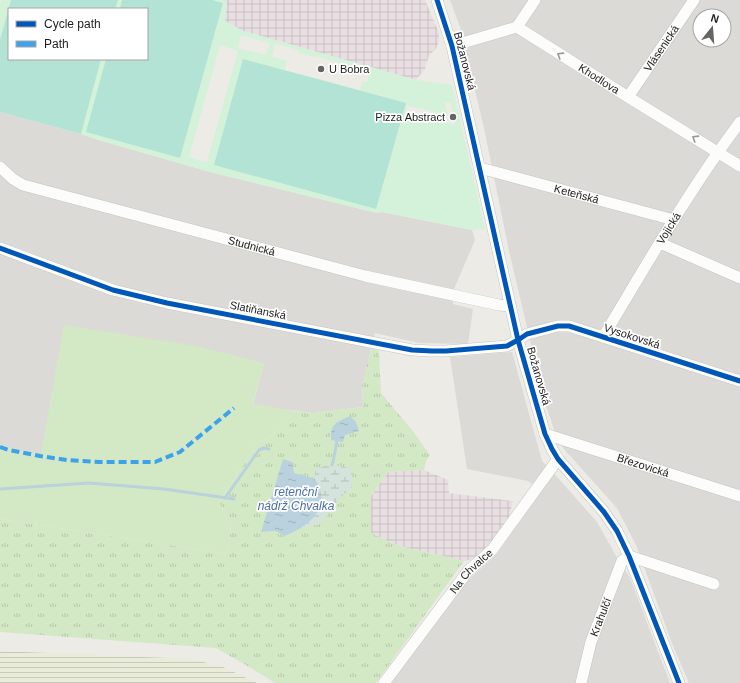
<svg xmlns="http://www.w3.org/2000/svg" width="740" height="683" font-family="Arial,sans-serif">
<defs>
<pattern id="industrial-grid" width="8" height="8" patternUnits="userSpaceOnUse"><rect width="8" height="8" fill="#e9dfe3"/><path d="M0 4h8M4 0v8" fill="none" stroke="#c7bfc2"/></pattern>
<pattern id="farmland-rules" width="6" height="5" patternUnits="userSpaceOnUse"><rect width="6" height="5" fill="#e9ecd9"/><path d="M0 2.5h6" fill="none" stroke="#c7caba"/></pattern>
<pattern id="grass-tufts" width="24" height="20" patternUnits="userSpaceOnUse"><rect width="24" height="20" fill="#d3e9c5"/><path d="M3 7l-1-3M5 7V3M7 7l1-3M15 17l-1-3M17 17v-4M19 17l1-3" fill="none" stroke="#b5c7a9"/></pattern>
<pattern id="wetland-marsh" width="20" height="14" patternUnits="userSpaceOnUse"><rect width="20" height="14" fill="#d4e3dc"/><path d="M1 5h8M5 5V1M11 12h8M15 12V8" fill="none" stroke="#b6c2bc"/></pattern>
<pattern id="water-ripples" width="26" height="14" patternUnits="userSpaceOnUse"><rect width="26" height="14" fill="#bad1de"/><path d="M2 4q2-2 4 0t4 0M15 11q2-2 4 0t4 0" fill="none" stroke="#9fb3be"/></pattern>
</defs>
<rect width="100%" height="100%" fill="#ecebe6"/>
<path fill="#dbdad7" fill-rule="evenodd" d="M450 0H740V683H689L673 646 636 545 617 508 563 448 554 430 544 399 509 251 484 128 460 27ZM700 16H724V40H700Z
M0 112 81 134 95 139 210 172 377 213 382 212 472 230 475 240 454 289 453 304 473 309 468 344 419 343 375 333 362 387 363 407 313 413 253 405 264 363 41 455 19 451 0 444Z
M512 352 542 461 558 478 597 522 615 554 630 578 670 683H391L464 584 497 554 542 491 528 481 467 469 450 357Z"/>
<path fill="url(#industrial-grid)" d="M221 0H425L439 33V42L435 50 429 55 425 69 416 80 243 31 225 21 227 2Z
M424 470 448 480 449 493 513 501 509 518 500 533 476 558 464 561 399 546 371 533V496L388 472Z"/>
<path fill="url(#farmland-rules)" d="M0 651 191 659 223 667 257 683H0Z"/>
<path fill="url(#grass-tufts)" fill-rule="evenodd" d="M371 348 379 351 381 393 412 430 430 455 426 461 424 470 388 472 371 496V533L399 546 464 561 376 683H275L261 674 216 648 0 632V519L227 554 231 529 219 502 258 442 271 437 295 411 313 413 363 407 362 387ZM311 521 293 533 285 536 275 531 261 532Z"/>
<path fill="url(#wetland-marsh)" d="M330 465 343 466 352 470V488L339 498 326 517 317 525 301 527 311 521 318 512 321 500 320 490 314 478 316 468Z"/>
<path fill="#d4f2d9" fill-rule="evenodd" d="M1 0H221L227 2 225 21 243 31 416 80 452 85 485 229 472 230 382 212 377 213 210 172 95 139 81 134 0 112V4ZM9 9H147V59H9ZM241 35 270 43 266 55 238 48ZM275 44 299 50V53L314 57 315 56 370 71 367 82 363 81 360 90 285 70 287 61 272 57ZM220 45 238 51 207 162 189 157ZM450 102 455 125 406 112 407 105 421 109V107H423L422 109 448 116 445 103Z"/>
<path fill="#d3e9c5" d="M64 325 196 346 264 363 253 404 295 411 271 437 258 442 219 502 231 529 227 554 0 519V444L19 451 41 454Z"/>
<path fill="#b2e3d5" d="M11 0H118L115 9H9V59H101L81 134 0 112V40Z
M122 0H212L223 3 180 158 86 132 106 59H147V9H120Z
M243 59 406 103 376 209 214 165Z"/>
<path fill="url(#water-ripples)" d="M350 416 356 422 359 431 345 435 343 442 331 440C330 423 337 422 350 416Z
M283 459 292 462 294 473 314 478C316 481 319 485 320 489 327 513 305 528 285 536L275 531 261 532Z"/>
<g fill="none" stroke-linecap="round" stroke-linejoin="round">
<path stroke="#bad1de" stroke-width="3" d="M332 465 333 462 337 441
M0 489 89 483 164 489 234 499
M225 498 259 450 264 448 269 449"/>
<defs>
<g id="minor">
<path d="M437 0 452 46 518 340 545 434 552 449 558 459 604 512 617 531 629 556 679 683"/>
<path id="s1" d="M517 27 628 97 740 166"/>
<path d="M517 27 535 0"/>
<path d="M452 46 517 27"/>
<path id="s2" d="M628 97 694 0"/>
<path id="s3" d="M0 167 13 179 23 185 365 276 499 305 510 306"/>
<path id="s4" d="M480 168 674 220"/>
<path d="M660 243 740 278"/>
<path d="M0 248 113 290 167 303 412 350 432 351H446L507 346 518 340 527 334 558 326H569L740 381"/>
<path id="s5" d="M603 337C647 264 689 190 740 122"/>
<path id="s6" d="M545 434 740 496"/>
<path id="s7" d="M384 683 468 571 492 550 558 459"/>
<path id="s8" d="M581 683 591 642 622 561 629 556 714 584"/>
</g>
</defs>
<use href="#minor" stroke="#c4c4c2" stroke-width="12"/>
<use href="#minor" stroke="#fcfcfb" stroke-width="11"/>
<path stroke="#3da2ea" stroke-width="4" stroke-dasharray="8 4" stroke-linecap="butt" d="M0 447 9 450 40 456 67 460 100 462H155L180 452 234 408"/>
<defs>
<path id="cycleway" d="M437 0 452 46 518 340 545 434 552 449 558 459 604 512 617 531 629 556 679 683
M0 248 113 290 167 303 412 350 432 351H446L507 346 518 340 527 334 558 326H569L740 381"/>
</defs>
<use href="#cycleway" stroke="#fff" stroke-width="8"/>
<use href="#cycleway" stroke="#0057b8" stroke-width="5"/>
</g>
<defs><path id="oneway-chevron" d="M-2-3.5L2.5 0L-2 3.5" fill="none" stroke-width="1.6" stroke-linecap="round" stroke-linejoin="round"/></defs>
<g stroke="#989897">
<use href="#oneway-chevron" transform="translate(560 55) rotate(-148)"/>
<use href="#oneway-chevron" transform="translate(695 138) rotate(-148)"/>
</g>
<g fill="#656563" stroke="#fff" stroke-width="1.5">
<circle cx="321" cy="69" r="4"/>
<circle cx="453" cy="117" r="4"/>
</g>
<g text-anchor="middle" stroke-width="3.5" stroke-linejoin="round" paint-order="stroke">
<g font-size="11" fill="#1d1d1d" stroke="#fff">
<text dy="4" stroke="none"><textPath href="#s2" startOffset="59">Vlásenická</textPath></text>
<text transform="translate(465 61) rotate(76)" y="4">Božanovská</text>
<text dy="4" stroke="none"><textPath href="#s1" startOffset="97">Khodlova</textPath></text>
<text dy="4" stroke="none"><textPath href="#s4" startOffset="100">Keteňská</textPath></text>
<text dy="4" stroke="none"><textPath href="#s5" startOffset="127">Vojická</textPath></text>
<text dy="4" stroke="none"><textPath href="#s3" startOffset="266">Studnická</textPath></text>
<text transform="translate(258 310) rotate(11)" y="4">Slatiňanská</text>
<text transform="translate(632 336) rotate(18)" y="4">Vysokovská</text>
<text transform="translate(539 376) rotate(74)" y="4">Božanovská</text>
<text dy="4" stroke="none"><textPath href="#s6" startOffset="103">Březovická</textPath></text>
<text dy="4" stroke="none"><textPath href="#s7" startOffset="142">Na Chvalce</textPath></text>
<text dy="4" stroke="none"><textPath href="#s8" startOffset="69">Krahulčí</textPath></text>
</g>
<g font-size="11" fill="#1d1d1d" stroke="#fff" text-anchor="start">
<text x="329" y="73">U Bobra</text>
<text x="445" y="121" text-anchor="end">Pizza Abstract</text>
</g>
<g font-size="12" font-style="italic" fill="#4c6daa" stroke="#fff">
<text x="296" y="496">retenční<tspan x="296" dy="14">nádrž Chvalka</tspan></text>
</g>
</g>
<rect x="8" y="8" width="140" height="52" fill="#ffffff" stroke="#a5a5a5"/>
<rect x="16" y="21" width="20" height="6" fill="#0057b8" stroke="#a5a5a5"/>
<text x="44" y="28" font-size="12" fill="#1d1d1d">Cycle path</text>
<rect x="16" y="41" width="20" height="6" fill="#3da2ea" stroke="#a5a5a5"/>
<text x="44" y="48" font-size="12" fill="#1d1d1d">Path</text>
<g transform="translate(712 28) rotate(17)"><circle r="19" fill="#ffffff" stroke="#a5a5a5"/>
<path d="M0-3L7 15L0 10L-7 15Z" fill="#656563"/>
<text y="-6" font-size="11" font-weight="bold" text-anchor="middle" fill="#1d1d1d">N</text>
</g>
</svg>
